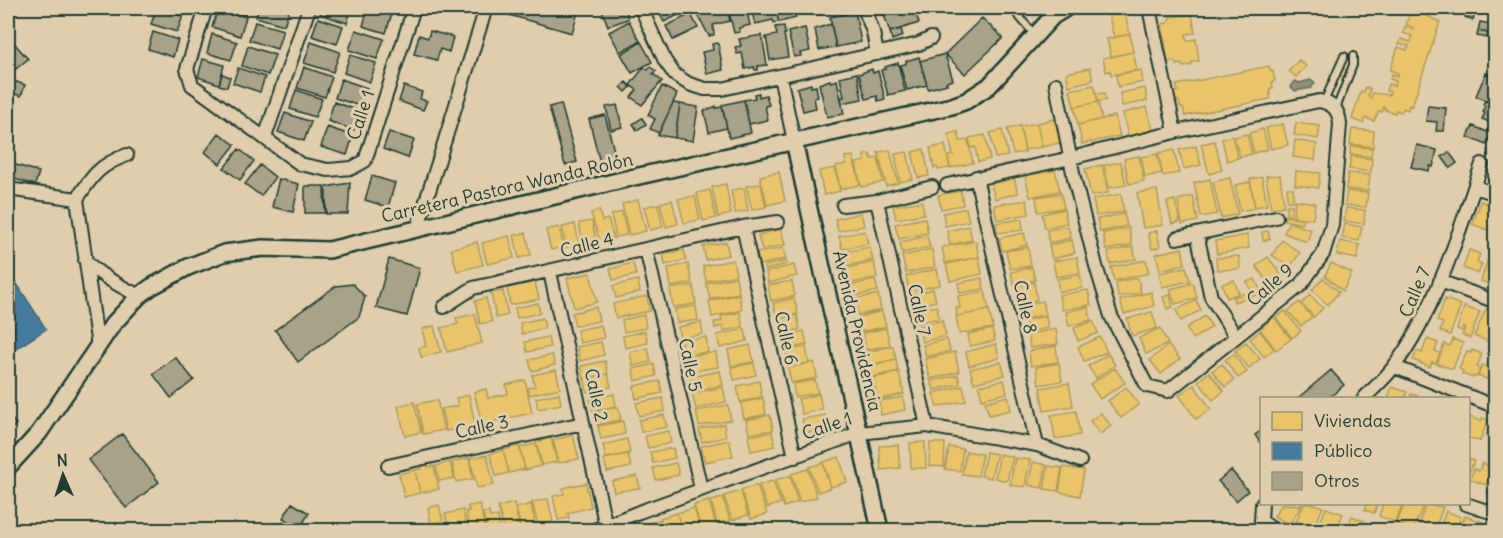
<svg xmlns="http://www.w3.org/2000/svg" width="1503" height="538" font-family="Delius,sans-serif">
<rect width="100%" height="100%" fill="#e0cdab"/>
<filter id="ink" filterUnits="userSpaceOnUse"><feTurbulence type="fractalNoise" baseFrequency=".0167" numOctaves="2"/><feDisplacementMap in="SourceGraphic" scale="12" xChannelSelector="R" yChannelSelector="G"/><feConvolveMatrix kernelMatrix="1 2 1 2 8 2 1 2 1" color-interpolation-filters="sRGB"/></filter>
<g filter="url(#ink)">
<path fill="#8e9179" stroke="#626f5d" stroke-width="1.5" d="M1310 80 1315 83 1311 88 1295 91 1291 87 1295 81 1299 83Z"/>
<path fill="#e9c46a" stroke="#ac9c5a" stroke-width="1.5" d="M1124 10 1130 34 1114 37 1108 13Z
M1410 12 1417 15 1418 12 1440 22 1412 106 1409 105 1408 110 1404 108 1401 112 1396 110 1395 113 1385 110 1386 108 1384 107 1382 112 1379 111 1374 121 1365 118 1363 123 1352 119 1361 91 1364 92 1365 87 1370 89 1368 97 1371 98 1372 93 1389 95 1390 92 1386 91 1388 84 1394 86 1396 81 1390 79 1392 74 1398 76V73L1390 70 1398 47 1407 50 1409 46 1399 44 1401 39 1411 42 1412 36 1403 33 1405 27 1414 30 1415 28 1406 25Z
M1192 14 1195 33 1186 34 1187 41 1196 39 1199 61 1192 62V65L1183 67 1182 64 1177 65 1174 61 1168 62 1162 24 1168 23 1170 17Z
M1130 34 1133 52 1111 57 1107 39Z
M1133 52 1137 70 1111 75 1110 71 1106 72 1103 58Z
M1299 60 1306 66 1296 77 1289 71Z
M1269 66 1271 72 1273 71 1275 81 1272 82 1273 88H1270V99L1185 116 1183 108 1180 107 1179 101H1175L1174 92 1178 91 1176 85Z
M1090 68 1093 80 1069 86 1066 73Z
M1343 68 1347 70 1344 77 1339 75Z
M1141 70 1143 82 1118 87 1116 75Z
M1094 85 1098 102 1074 107 1070 90Z
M1145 88 1147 101 1122 106 1120 93Z
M1104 93 1106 100 1098 102 1096 94Z
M1098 102 1102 119 1078 125 1074 107Z
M1147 107 1153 130 1128 136 1123 113Z
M1115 116 1120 136 1082 144 1078 125Z
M1054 119 1055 124 1059 123 1063 142 1042 147 1037 123Z
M1037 123 1042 147 1025 150 1020 126Z
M1296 123 1320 126 1318 139 1294 135Z
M1283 124 1288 145 1271 149 1266 128Z
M1020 126 1025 152 1013 154 1007 129Z
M1263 129 1268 149 1254 153 1249 133Z
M1352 129 1374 131 1373 147 1350 144Z
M1002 130 1008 156 995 158 990 133Z
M958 132 960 141 968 140 973 163 950 168 948 156 953 155 948 134Z
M1247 134 1252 154 1240 157 1234 137Z
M985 135 990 159 978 162 975 147 971 148 969 138Z
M1232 136 1238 158 1227 161 1222 139Z
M1295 140 1317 144 1315 160 1293 157Z
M1215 141 1222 170 1209 174 1201 144Z
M945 145 950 168 938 170 937 167 934 168 930 148Z
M1196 146 1201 165 1184 169 1179 150Z
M1351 146 1372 148 1371 157 1350 154Z
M924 149 929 176 918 178 912 152Z
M890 150 898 183 886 186 878 152Z
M1174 150 1179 173 1163 176 1158 153Z
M907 152 913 179 900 182 895 154Z
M870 154 872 159 878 158 883 182 861 187 856 163 865 161 864 155Z
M1157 154 1162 173 1145 177 1141 157Z
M853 156 860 185 840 189 836 166 846 164 845 157Z
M1139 156 1144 181 1129 184 1124 159Z
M1351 156 1372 159 1371 172 1349 169Z
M1494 157H1496V172L1489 169Z
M1121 162 1126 185 1109 188 1104 165Z
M1102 165 1108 193 1091 196 1085 169Z
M835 168 840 191 824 195 819 171Z
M1055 170 1060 191 1030 197 1025 176Z
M1296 171 1320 173 1318 188 1295 185Z
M779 172 785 201 767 205 760 176Z
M1348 173 1370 175 1368 191 1346 189Z
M1280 175 1284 206 1271 208 1266 176Z
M1262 177 1267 205 1255 207 1250 179Z
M1014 178 1018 193 995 199 991 184Z
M1230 178 1238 214 1221 218 1213 182Z
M1210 179 1217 214 1201 217 1194 183Z
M1250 182 1255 208 1240 211 1235 185Z
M726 184 731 214 718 217 712 187Z
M761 184 766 207 752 210 746 186Z
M744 188 748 211 735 213 731 190Z
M1287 188H1293V201H1287Z
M710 190 716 218 703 221 697 193Z
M1157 190 1163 225 1143 228 1137 193Z
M961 191 963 205 941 209 938 195Z
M1347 191 1368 193 1366 207 1345 205Z
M1061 193 1064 208 1038 212 1036 197Z
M1121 194 1124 212 1096 216 1093 199Z
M695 196 700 220 684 223 678 199Z
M1193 196 1198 221 1182 224 1178 200Z
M638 200 646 231 629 235 622 204Z
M672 200 678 224 666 227 660 203Z
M1027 200 1029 214 997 220 994 205Z
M1175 200 1180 222 1172 224 1167 202Z
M1295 200 1315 203 1313 219 1293 217Z
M922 201 924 214 896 219 893 206Z
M1481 201 1496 207 1488 230 1472 224Z
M658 204 663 227 650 230 644 207Z
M1287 205H1292L1291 215H1286Z
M966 208 969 221 945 226 943 213Z
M1346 208 1365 210 1364 224 1344 221Z
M1064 209 1067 223 1045 228 1042 214Z
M599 210 602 221 608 219 614 238 600 242 591 213Z
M622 212 627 235 616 237 611 215Z
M861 213 864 226 838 231 835 219Z
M1124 214 1127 226 1100 232 1097 219Z
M1285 216 1303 220 1302 224 1284 220Z
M925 218 928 233 899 239 895 224Z
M1022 219 1023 230 997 233 996 223Z
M592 221 596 241 583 244 579 223Z
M1289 222 1311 230 1307 242 1284 233Z
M575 224 579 244 566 247 562 227Z
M1345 224 1362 227 1359 241 1342 238Z
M969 226 972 240 950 245 947 231Z
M1068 226 1071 238 1049 243 1047 230Z
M559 227 564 247 551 250 546 230Z
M1129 228 1132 245 1106 250 1103 233Z
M781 229 785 245 762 250 758 235Z
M865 231 868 244 842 249 839 236Z
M1157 231 1160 247 1152 249 1148 233Z
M1268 231 1270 239 1263 241 1262 232Z
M526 233 531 255 519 258 514 235Z
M1024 233 1027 245 1002 251 999 238Z
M1247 235 1249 248 1217 254 1215 241Z
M509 236 514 258 487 264 482 243Z
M927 236 930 247 902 253 900 242Z
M1072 240 1075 253 1052 259 1049 245Z
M1282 240 1300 253 1290 267 1272 255Z
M976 241 979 257 945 263 942 247Z
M1340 241 1360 245 1357 259 1337 255Z
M477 242 483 265 457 271 451 249Z
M726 242 729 255 706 260 703 246Z
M870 247 873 260 847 266 844 252Z
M1028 247 1031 266 1010 269 1006 251Z
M1133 247 1136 259 1110 264 1108 252Z
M783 248 786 259 759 265 757 253Z
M1182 248 1185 264 1160 270 1156 254Z
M932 249 935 267 906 273 902 256Z
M684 250 686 260 665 265 663 254Z
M1469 250 1480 254 1477 262 1482 264 1478 274 1463 268Z
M1490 252 1496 254V287L1481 281Z
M1239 256 1240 269 1217 270 1216 258Z
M979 257 982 274 950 281 946 264Z
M1077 257 1080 273 1056 277 1053 261Z
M1268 257 1281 274 1268 283 1256 266Z
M733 260 736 275 706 281 703 266Z
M1146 260 1149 273 1114 281 1111 267Z
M786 261 787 264 765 270 764 266Z
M874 262 877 278 846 284 842 269Z
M633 263 636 275 613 280 610 269Z
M1331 263 1352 273 1343 291 1325 276Z
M688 264 692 283 671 287 668 268Z
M794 265 797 276 768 283 766 272Z
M1032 267 1035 280 1014 285 1011 272Z
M1186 267 1190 281 1162 287 1159 273Z
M937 269 940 285 909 291 906 276Z
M590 273 597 302 574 308 567 278Z
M1080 275 1083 288 1059 292 1057 279Z
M736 277 739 293 710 299 706 283Z
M982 278 984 289 960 293 958 283Z
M1138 278 1141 293 1118 297 1116 282Z
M1323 278 1339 292 1328 305 1312 290Z
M1255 279 1261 292 1253 296 1247 282Z
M638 280 640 292 616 298 613 286Z
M875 280 878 291 854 296 852 285Z
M1234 280 1239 293 1227 298 1222 284Z
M792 281 795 296 771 301 768 285Z
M535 282 539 299 510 305 507 288Z
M1034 282 1037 300 1018 304 1015 286Z
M1193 283 1197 298 1175 304 1170 289Z
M693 285 696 304 673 307 670 289Z
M933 289 936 301 916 306 913 294Z
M1088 290 1091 305 1062 310 1059 295Z
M503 291 508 315 496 318 491 293Z
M985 291 989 310 957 316 956 308H960L958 296Z
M1151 292 1154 306 1124 314 1120 300Z
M1250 292 1252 296 1234 302 1233 297Z
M739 294 742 310 712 317 709 301Z
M878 294 881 310 858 315 855 299Z
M1170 295 1173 307 1167 309 1163 297Z
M1310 295 1323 308 1314 317 1301 304Z
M647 296 650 311 616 318 613 304Z
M486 298 492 322 480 324 475 301Z
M794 298 798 314 777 319 773 303Z
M1445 299 1461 305 1450 335 1440 331 1443 323 1437 321Z
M1196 300 1201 310 1181 321 1176 310Z
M1043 301 1046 315 1023 319 1020 305Z
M1299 302 1312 317 1301 326 1288 311Z
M538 303 540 313 517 318 515 308Z
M696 306 698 320 677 323 675 309Z
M937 306 939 318 917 323 914 310Z
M596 307 599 321 575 326 572 313Z
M1088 307 1091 320 1069 326 1066 312Z
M1464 307 1480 312 1470 338 1462 335 1465 328 1463 327 1462 331 1457 329Z
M1486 309 1496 313V329L1490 342 1474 336Z
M989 310 993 328 959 334 956 316Z
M882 311 886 326 862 332 858 317Z
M1285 311 1301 331 1292 338 1276 318Z
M740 312 743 327 724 331 723 326 715 328 714 322 722 321 721 316Z
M1152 312 1157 328 1132 336 1127 319Z
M475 314 482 343 447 352 441 328 458 324 456 318Z
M644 315 646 328 624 332 622 320Z
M797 315 800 329 782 334 778 319Z
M1046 316 1048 328 1027 332 1025 320Z
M1205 316 1212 327 1193 339 1186 328Z
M1274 317 1291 339 1276 350 1260 329Z
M543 318 545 328 522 334 520 323Z
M942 320 946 336 922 342 919 326Z
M1093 321 1098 333 1078 341 1074 328Z
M701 322 703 334 680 338 678 327Z
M601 325 604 338 580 343 577 330Z
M434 326 441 352 421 357 419 348 426 346 422 329Z
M886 328 890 345 866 350 863 333Z
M1160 328 1168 344 1146 354 1139 338Z
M745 329 747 341 720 348 717 335Z
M992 329 995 341 970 346 968 334Z
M1056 329 1058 344 1030 348 1028 334Z
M645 331 648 343 625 348 623 336Z
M804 331 807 345 784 349 781 335Z
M1260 331 1274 349 1264 357 1250 339Z
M548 337 550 347 527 352 525 342Z
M706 337 708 352 683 355 681 341Z
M1100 337 1107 352 1084 361 1078 347Z
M947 339 950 351 926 357 923 345Z
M1427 339 1438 343 1435 351 1440 353 1436 363 1432 362 1430 367 1413 360 1417 351 1422 353Z
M1453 339 1463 343 1453 369 1437 364 1444 344 1450 346Z
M601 342 604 355 580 361 577 347Z
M1246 342 1260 359 1249 368 1235 351Z
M996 344 999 358 969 366 966 352Z
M750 345 754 362 731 366 728 350Z
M1168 345 1180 359 1161 374 1150 360Z
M893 346 896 359 869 365 866 352Z
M1056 346 1058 362 1031 366 1029 351Z
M806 347 809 363 788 366 786 350Z
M648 348 651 362 633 366 630 352Z
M1472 350 1482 354 1477 367 1480 369 1477 377 1474 376 1473 378 1462 374 1463 371 1459 369 1467 352 1471 353Z
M716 352 718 367 688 372 685 357Z
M955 352 959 372 930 379 925 359Z
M1108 354 1115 365 1096 378 1088 366Z
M1234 354 1247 372 1238 378 1225 360Z
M552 355 555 365 532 371 529 360Z
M896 360 898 371 872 377 869 366Z
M1489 360 1496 362V375L1493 381 1478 376 1482 365 1486 367Z
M605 361 608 374 584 379 581 366Z
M814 362 817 378 791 383 788 368Z
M1001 362 1005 375 974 383 970 369Z
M754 363 756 375 734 380 731 367Z
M1059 363 1062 381 1039 385 1036 367Z
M654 364 656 376 635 381 633 369Z
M1222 364 1234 380 1225 387 1212 371Z
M1115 368 1125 383 1100 399 1090 384Z
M556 370 560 388 529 395 528 388 535 386 532 375Z
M720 371 723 385 693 391 690 377Z
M899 372 904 394 878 400 873 378Z
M1209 372 1224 391 1213 400 1198 381Z
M608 374 611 387 587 392 584 379Z
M958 375 960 384 934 390 931 381Z
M525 380 532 413 482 424 474 392 486 389 488 398 508 394 506 385Z
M815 380 818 393 795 397 793 384Z
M1004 380 1007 393 982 399 979 386Z
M660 381 662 393 636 399 634 386Z
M759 381 762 397 740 402 737 386Z
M1069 383 1073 406 1044 411 1040 388Z
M1194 385 1211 409 1196 419 1179 395Z
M963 386 966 401 937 407 933 393Z
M723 387 726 402 696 409 692 393Z
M1126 387 1139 404 1121 418 1108 401Z
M1392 387 1407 392 1405 398H1388Z
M559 393 561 404 538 409 536 398Z
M614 394 616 406 593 411 590 399Z
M819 394 822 409 802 414 798 399Z
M1411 394 1425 398H1410Z
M469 395 475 425 446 431 441 409 458 406 456 398Z
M1008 396 1011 410 989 415 985 402Z
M903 397 905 410 881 415 879 401Z
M663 398 665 411 639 416 636 403Z
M763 398 766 414 744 419 741 403Z
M437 400 444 430 423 434 417 404Z
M414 402 421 432 405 436 398 406Z
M728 405 731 420 699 426 696 411Z
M618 407 621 420 597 425 594 412Z
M1076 411 1080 435 1055 439 1051 415Z
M1101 413 1111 426 1100 434 1090 421Z
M664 415 667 427 641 432 639 420Z
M770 415 773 430 749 434 746 420Z
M825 415 827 429 805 433 802 419Z
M1470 417 1481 421 1482 418 1488 420 1480 441 1468 438Z
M623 421 625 434 601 439 598 426Z
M724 424 726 437 702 442 699 429Z
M1490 426 1496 427V449L1488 446 1491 438 1486 436Z
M669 431 671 443 648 448 645 436Z
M772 432 775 446 751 451 748 436Z
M573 435 579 459 559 463 553 440Z
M551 438 557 462 542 465 536 442Z
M627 439 630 453 606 458 603 445Z
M729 440 733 456 705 462 701 446Z
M925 442 926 468H911L910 443Z
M930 443H945L944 467 929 466Z
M536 444 541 466 525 470 520 447Z
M898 445 900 468 881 470 879 446Z
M519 446 525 469 509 473 503 450Z
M949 447 963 449 960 471 945 469Z
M673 448 675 458 653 463 650 452Z
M503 450 509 473 496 476 490 454Z
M966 451 982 454 978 476 962 474Z
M986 452 997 454 991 478 981 476Z
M628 454 631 467 607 472 604 459Z
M1000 454 1013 457 1007 481 995 478Z
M487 455 494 485 477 488 470 458Z
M839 457 847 482 831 487 823 462Z
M469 458 473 479 456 482 452 462Z
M1015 458 1030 460 1025 487 1010 485Z
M1468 459 1474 461 1468 476Z
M450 462 454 478 439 481 436 466Z
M1033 462 1046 465 1042 488 1028 485Z
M676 463 679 475 656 480 653 468Z
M823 463 830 488 818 492 809 467Z
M1482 463 1493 467 1486 485 1470 479 1474 469 1479 471Z
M424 464 429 467 434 466 439 489 420 493 415 470 421 469Z
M1048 466 1062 468 1058 491 1044 489Z
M1063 467 1084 470 1080 496 1059 492Z
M808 469 817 497 800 502 791 474Z
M415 470 420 493 404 497 399 474Z
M1496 471V496L1487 493Z
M637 476 640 488 614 492 612 481Z
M790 476 798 502 784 507 775 480Z
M773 481 781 503 767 508 759 485Z
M586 483 591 507 568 513 569 518 558 520 553 496 564 494 563 488Z
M757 485 767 514 751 519 741 490Z
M741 491 748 515 732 520 724 496Z
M723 498 730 521 717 524 711 501Z
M548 499 553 522 538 525 532 502Z
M709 501 716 525 701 529 694 505Z
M514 503 520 530H504L498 507Z
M480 504 485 530H469L466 511H469L468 506Z
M531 504 536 527 521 530 516 508Z
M1282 504 1302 505 1289 525 1274 516Z
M1304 504H1315L1323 507 1313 530 1295 524Z
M1367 504H1380L1377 505 1374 513 1365 510Z
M1383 504H1403L1395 522 1379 516Z
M1405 504H1424L1413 530 1396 523Z
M1426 504 1443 507 1435 529 1419 523Z
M439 505 443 521 431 524 428 508Z
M694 508 701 530H683L677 513Z
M1326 508 1343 514 1336 530H1317Z
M463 510 467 530H449L445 514Z
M1446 511 1461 517 1456 530H1439Z
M489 512 490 517 498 516 500 530H486L483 513Z
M677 513 682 530H664L660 518Z
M1352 516 1364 521 1360 530H1347Z
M1465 516 1483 522 1480 529 1478 530H1460Z
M659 520 663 530H651L649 523Z
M858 522 861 530H845L843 527Z
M420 523 436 530H416Z
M648 523 650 530H636L635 527Z
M902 523H920V530H902Z
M1387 525 1399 530H1384Z"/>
<path fill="#457b9d" stroke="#3a687e" stroke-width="1.5" d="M8 270 46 329 8 354Z"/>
<path fill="#a7a288" stroke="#1f3d34" stroke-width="1.5" d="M157 8 183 16 177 32 151 24Z
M224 8H246L244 14Z
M259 8H290L284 25 256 17Z
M322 8H352L347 23 320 14Z
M368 8 392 13 386 33 363 26Z
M439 8H462L460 15Z
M511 8H568L578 12 572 33 509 15Z
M601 8H626L628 19 608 26Z
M660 8H688L689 10 664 22 657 9Z
M694 8H727L730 21 713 25 714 35 709 36Z
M728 8H746L750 25 739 28 740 32 734 33Z
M751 8H775L779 22 774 23 773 20 755 24Z
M775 8H803L794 10 796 18 779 22Z
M816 8H844L845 9 819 15Z
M878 8H898L881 15Z
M907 8H914L919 23 890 32 884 15Z
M921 8H940L925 15Z
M218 9 246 17 240 36 212 27Z
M855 12 861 42 836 47 830 17Z
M1467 12 1475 15 1473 20 1465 17Z
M691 14 698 28 673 40 666 26Z
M318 18 343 26 337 44 312 36Z
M982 18 1003 38 965 74 945 54Z
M629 21 640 41 620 52 609 32Z
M255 22 283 30 277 49 249 40Z
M1480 22 1496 25 1494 34 1478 31Z
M831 24 836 47 819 50 815 29Z
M784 26 785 34H784L788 57 770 60 766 37 777 35 775 27Z
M805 28 810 51 800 53 801 56 794 57 788 32Z
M901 29 903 36 892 40 890 32Z
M356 30 384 39 377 59 349 50Z
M430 31 453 37 449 52 440 49 437 60 414 54 419 35 428 38Z
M1478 31 1488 33 1487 38 1477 36Z
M153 32 178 40 173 57 148 49Z
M212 34 237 42 231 60 207 53Z
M762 35 767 65 758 66V70H755L754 67 745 69 742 53 737 54 735 47 741 46 739 39Z
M311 42 340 52 333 72 304 63Z
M641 42 652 62 632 73 621 54Z
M718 43 723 70 707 74 702 52 713 50 712 44Z
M15 44 28 59 12 72 8 67V50Z
M248 46 275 55 268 75 242 66Z
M945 54 953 80 946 82 947 84 928 89 920 61Z
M350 55 376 63 370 82 344 73Z
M919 57 927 85 907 90 900 65 906 64V61Z
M203 59 224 65 219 84 198 77Z
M898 63 905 91 888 95 881 70 886 69 885 67Z
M304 67 332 77 325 97 297 88Z
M644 67 648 70 650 67 656 71 653 74 662 81 642 105 631 97 637 90 630 85Z
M238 68 265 77 260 92 233 83Z
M872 69 873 73 878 71 885 99 878 101 877 96 866 99 859 74Z
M857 73 862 99 842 103 841 97H844L840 77Z
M1486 73 1496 77 1495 105 1476 96Z
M222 74 230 77 227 87 219 85Z
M8 79 25 85 21 96 8 91Z
M341 79 367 88 360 106 335 98Z
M830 80 831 82 837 80 844 114 827 117 819 84Z
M626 82 631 87 626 92 621 87Z
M811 84V87L816 86 818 97 814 98 816 108 803 111 797 88Z
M404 86 422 92 420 99 427 101 423 110 399 101Z
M662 86 677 94 659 133 650 129 655 119 648 115Z
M296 90 322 99 315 117 290 109Z
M759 93V97L766 95 769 105 765 106 768 120 749 124 744 100 755 98 754 94Z
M744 100 751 133 729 138 722 105Z
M1485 100 1496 105V119L1493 124 1482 119 1485 113 1483 112 1485 106 1483 105Z
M334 102 360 111 354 130 328 121Z
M673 103 680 104 675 138 658 135Z
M561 104 577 162 565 165 549 107Z
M680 104 698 107 693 141 675 138Z
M617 105 622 127 611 130 606 107Z
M716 106V108L722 107 727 128 709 132 704 111Z
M1428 106 1446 108 1444 131H1436L1437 122 1426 121Z
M285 113 311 122 304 141 278 132Z
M605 115 617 163 601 167 589 119Z
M642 118 646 124 637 130 633 124Z
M1473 126 1492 134 1487 145 1468 137Z
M327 127 353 136 347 155 321 147Z
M389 132 414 140 408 158 383 149Z
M219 133 235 145 220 164 205 152Z
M1417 145 1437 150 1433 167 1430 166 1429 171 1411 167Z
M239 149 254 161 240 180 224 168Z
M1449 152 1457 163 1450 168 1442 157Z
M10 163 39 172 35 185 8 177Z
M260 165 275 177 261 196 245 184Z
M372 176 395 183 388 207 365 200Z
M279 179 299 184 293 212 272 207Z
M350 183 348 214H326V187Z
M305 186H324L325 213H305Z
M389 259 420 268 407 316 376 308Z
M353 284 365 297 359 317 298 362 275 330 336 286Z
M175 357 194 380 171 398 153 374Z
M1331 370 1344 385 1329 398H1298Z
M8 415 16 424 8 433Z
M1262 430V445L1255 435Z
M122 434 159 482 126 508 88 460Z
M1231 470 1248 491 1236 501 1218 481Z
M292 503 309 513 300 528 283 518Z"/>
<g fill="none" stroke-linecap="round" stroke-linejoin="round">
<defs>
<path id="service" d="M1003 8 1015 12 1035 35
M1324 102 1344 56
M1336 109 1353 65V56"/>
<path id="minor" d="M206 8 187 69 192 85 300 164 328 170 352 168 365 161 414 8
M641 8 665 61 675 75 689 84 705 89H722L919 44 931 38
M864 8 873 32 877 54
M1149 8 1175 132
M780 76 794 141
M265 137 309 8
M976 177 1037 445
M947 185 1071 158 1175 132 1319 101C1332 103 1339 110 1340 124L1332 225 1323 254 1301 285 1168 391 1147 386 1111 316 1096 266 1074 178 1056 84
M1475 187 1496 194
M8 189 77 199
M877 201 927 426
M843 205 877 201 932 187
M743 227 795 457
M417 230 486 8
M1197 234 1211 297 1236 337
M1177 238 1276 217
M646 249 701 489
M85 260C101 277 119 285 139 296
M550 272 606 527
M1440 281 1496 302
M444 307 473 288 743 227 778 222
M98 347 77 199C92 176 99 165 127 155
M1395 367 1496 407
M1364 398C1374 388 1387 377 1395 365 1436 310 1460 229 1482 164
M388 466 583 423
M1262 504 1261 521 1274 530
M1466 504 1496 514
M594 530 639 512 859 433 927 426 1037 445 1080 461"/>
<path id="tertiary" d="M794 141 880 530
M8 467 39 433 113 324 139 296 151 287 188 267 224 253 263 248 329 250 630 178 952 106 966 101 989 86 1053 16 1066 8"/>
</defs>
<use href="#service" stroke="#1f3d34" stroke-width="10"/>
<use href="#minor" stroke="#1f3d34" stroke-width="16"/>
<use href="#tertiary" stroke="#1f3d34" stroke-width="20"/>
<use href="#service" stroke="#e0cdab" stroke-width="6"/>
<use href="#minor" stroke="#e0cdab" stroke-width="12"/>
<use href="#tertiary" stroke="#e0cdab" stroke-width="15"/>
</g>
</g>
<g text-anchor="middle" stroke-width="6" stroke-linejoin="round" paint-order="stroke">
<g font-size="18" fill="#1f3d34" stroke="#e0cdab">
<text transform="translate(361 115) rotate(-72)" y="6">Calle 1</text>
<text transform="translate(507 188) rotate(-13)" y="6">Carretera Pastora Wanda Rolón</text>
<text transform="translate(587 245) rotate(-14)" y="6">Calle 4</text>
<text transform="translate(1270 285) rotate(-41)" y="6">Calle 9</text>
<text transform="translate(1415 292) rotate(-67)" y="6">Calle 7</text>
<text transform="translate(1025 307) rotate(78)" y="6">Calle 8</text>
<text transform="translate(919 310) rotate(78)" y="6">Calle 7</text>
<text transform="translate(857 331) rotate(77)" y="6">Avenida Providencia</text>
<text transform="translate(786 338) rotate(78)" y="6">Calle 6</text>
<text transform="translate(690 365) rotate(78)" y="6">Calle 5</text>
<text transform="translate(596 395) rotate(78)" y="6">Calle 2</text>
<text transform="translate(827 426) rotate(-19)" y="6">Calle 1</text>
<text transform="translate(482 427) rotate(-12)" y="6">Calle 3</text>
</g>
</g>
<rect width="1503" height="538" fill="none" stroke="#e0cdab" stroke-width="30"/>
<rect x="15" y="15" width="1473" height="508" fill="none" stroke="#1f3d34" stroke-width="2" filter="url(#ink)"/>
<rect x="1260" y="397" width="210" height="108" fill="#e0cdab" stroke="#93937b" stroke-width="1.5"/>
<rect x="1272" y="412" width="30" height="18" fill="#e9c46a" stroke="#93937b" stroke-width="1.5"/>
<text x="1314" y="427" font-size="18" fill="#1f3d34">Viviendas</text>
<rect x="1272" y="442" width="30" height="18" fill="#457b9d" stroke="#93937b" stroke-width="1.5"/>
<text x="1314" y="457" font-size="18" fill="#1f3d34">Público</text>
<rect x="1272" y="472" width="30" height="18" fill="#a7a288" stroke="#93937b" stroke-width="1.5"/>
<text x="1314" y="487" font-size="18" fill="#1f3d34">Otros</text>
<g transform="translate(63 475) rotate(357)" stroke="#e0cdab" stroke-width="4.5" paint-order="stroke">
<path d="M0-4.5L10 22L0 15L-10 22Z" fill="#1f3d34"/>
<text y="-9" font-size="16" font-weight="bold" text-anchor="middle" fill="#1f3d34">N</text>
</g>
</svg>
